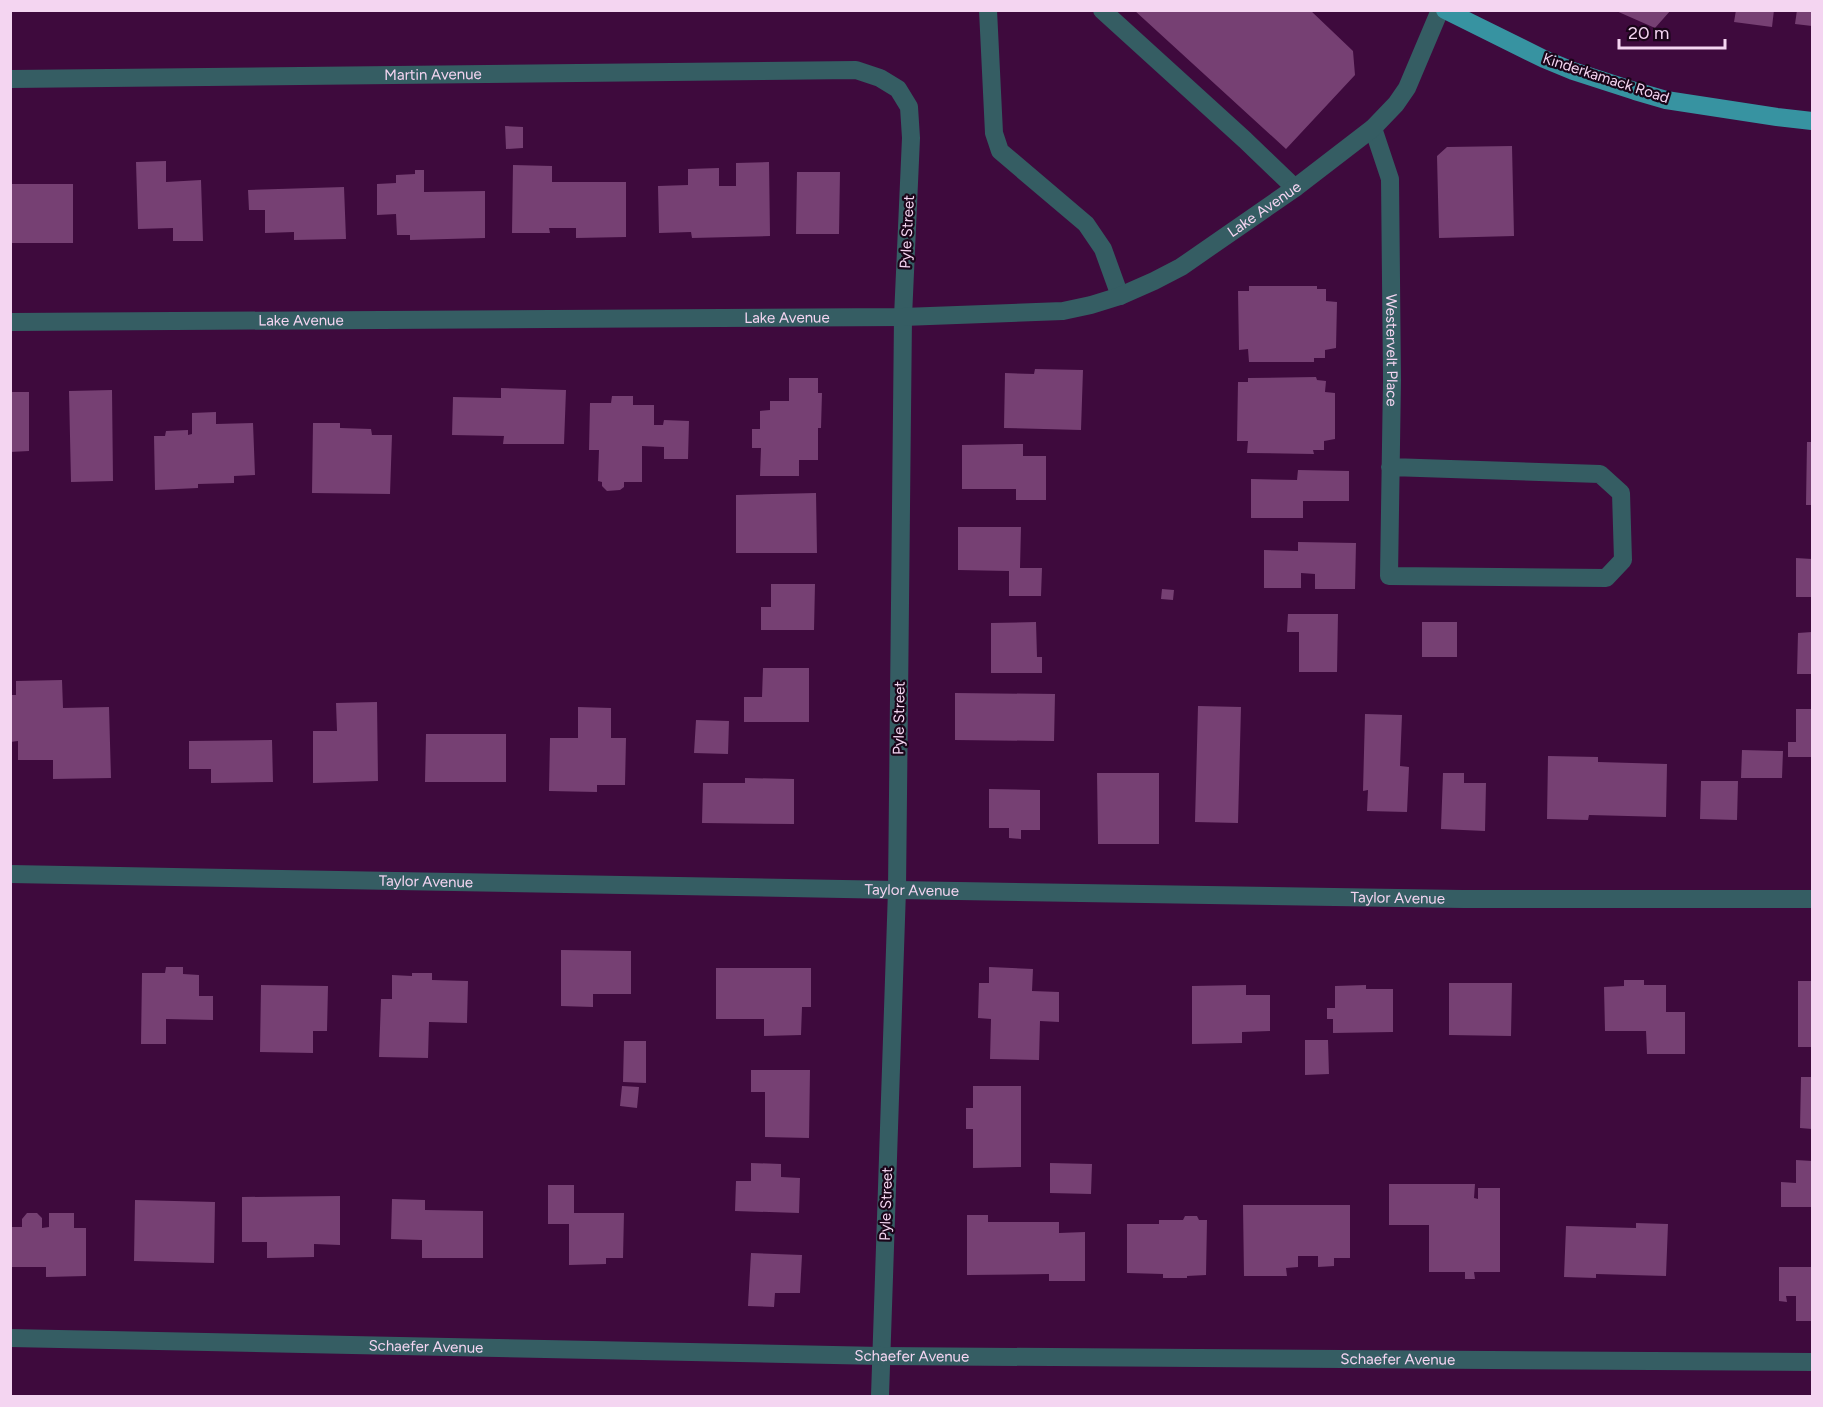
<svg xmlns="http://www.w3.org/2000/svg" width="1823" height="1407" font-family="Figtree,sans-serif">
<rect width="100%" height="100%" fill="#3e0a3d"/>
<path fill="#764073" d="M1134 10H1310L1353 51 1355 75 1286 149Z
M1614 10H1671L1655 28Z
M1736 10H1774L1772 27 1734 22Z
M1797 10H1812V26L1795 24Z
M505 126 523 127V148L506 149Z
M1512 146 1514 236 1439 238 1437 156 1447 147Z
M166 161V182L201 180 203 241H173V228L138 229 136 162Z
M769 162 770 236 692 238 691 232 659 233 658 186 688 185V169L719 168V186H736V163Z
M513 165 552 166V182H626V237L576 238V228H549L550 233H512Z
M415 170H424V192L485 191V238L410 240V235H397L396 214 377 215V184L396 183V175L415 174Z
M797 172H840L839 234H796Z
M10 184H73V243H11Z
M344 187 346 239 294 240V232L265 233V210H249L248 190Z
M1249 286H1317V289H1326V301L1337 302 1336 348 1325 350V358H1314V362H1249L1248 349 1239 350 1238 291H1249Z
M1035 369 1083 370 1081 430 1004 428 1005 373 1034 374Z
M1316 377 1317 380 1326 381 1325 392 1335 393V439L1324 441V450H1313L1314 454 1247 453 1248 441H1237L1238 382H1248V378Z
M789 378H818V393H822L821 428H818V460H799V476H760L761 448H752V429H760V411L770 410V401H789Z
M501 388 566 390 564 444H503L504 436 452 435 453 397 501 398Z
M112 390 113 481 71 482 69 391Z
M10 392H29V451L10 452Z
M612 396H633V405H654V425H663L664 420 689 421 688 459H664V447L642 446V482H624V487L620 490 607 491 602 486V482L598 481 599 450H589L590 403H611Z
M216 412V424L253 423 255 475 234 476V483L198 484V488L155 490 154 436H165L166 431 188 430V435L192 434V413Z
M313 423H340V428L371 429 372 435H392L390 494 312 493Z
M1807 442H1812V505H1806Z
M1023 444V456H1046V500H1016V489H962V445Z
M1298 470 1349 471V501H1303V518H1251V479L1297 480Z
M816 493 817 553H736V495Z
M958 527H1021L1020 568H1042L1041 596H1009V571L958 570Z
M1298 542 1356 543 1355 589H1315V574L1301 573V588H1264V550L1298 551Z
M1796 558 1812 559V597H1796Z
M771 584H815L814 630H761V607H771Z
M1162 589 1174 590 1173 600 1161 599Z
M1288 614H1338L1337 672H1299V632H1287Z
M1036 622 1037 657H1042V673H991V623Z
M1422 622H1457V657H1422Z
M1812 632V674H1797L1798 633Z
M763 668H809V722H744V697H762Z
M62 680 63 708 109 707 111 778 53 779V760H18V741L10 742V695H16V681Z
M955 693 1055 694 1054 741 955 740Z
M377 702 378 781 313 783V731H337L336 703Z
M1198 706 1241 707 1238 823 1195 822Z
M578 707 611 708V738H626L625 785H597V792L549 791 550 738H578Z
M1796 709H1812V757H1788V742H1796Z
M1365 714 1402 715 1400 766 1409 767 1407 812 1367 811 1368 790 1363 791Z
M696 720 729 721 728 754 694 753Z
M426 734H506V782H425Z
M272 740 273 782 211 783V769H189V741Z
M1742 750 1783 751 1782 778H1741Z
M1548 756 1598 757V762L1667 764 1666 817 1589 815 1588 820 1547 819Z
M1097 773H1159V844H1098Z
M1443 773H1464V783H1486L1485 831 1441 829Z
M745 778 794 779V824L702 823 703 783H745Z
M1701 781H1738L1737 820 1700 819Z
M989 789 1040 790V830H1021V839L1009 838V828H989Z
M561 950 631 951V994H593V1007L561 1006Z
M166 967H183V974L199 975V996H213V1020L166 1019V1044H141L142 973H165Z
M989 967 1033 969 1032 991 1059 992V1022L1040 1021 1039 1060 990 1059 991 1019 978 1018 979 983H989Z
M716 968H811V1007H802L801 1035 764 1036V1019H716Z
M412 973H432V980L468 981 467 1023 429 1022 428 1058 379 1057 381 999H392V975L412 976Z
M1624 980H1644V985H1666V1012H1685V1054H1647L1646 1031H1605L1604 987 1624 986Z
M1798 981H1812V1047H1798Z
M1449 983H1512L1511 1036 1449 1035Z
M261 985 328 986 327 1031H313V1053L260 1052Z
M1246 985V995H1270V1031L1242 1032V1043L1192 1044V986Z
M1366 985V989H1393V1032L1333 1033V1019H1327V1008H1335V986Z
M1305 1040H1328L1329 1074 1305 1075Z
M624 1041H646V1083L623 1082Z
M751 1070H810L809 1138 765 1137V1092H751Z
M1801 1077H1812V1129L1800 1128Z
M622 1086 639 1087 637 1108 620 1106Z
M973 1086H1021V1167L973 1168V1129H966V1108H973Z
M1796 1160 1812 1161V1207H1781V1182L1796 1183Z
M751 1163 781 1164V1177L800 1178 799 1213 735 1211 736 1181H751Z
M1050 1163 1092 1164 1091 1194 1050 1193Z
M1389 1184H1475L1474 1198 1478 1199V1188H1500V1272H1474L1475 1279H1465V1272H1429V1225H1389Z
M548 1185H574V1213H624L623 1258H606V1264L569 1265V1224H548Z
M340 1196V1245L314 1244V1257L267 1258V1242H242V1197Z
M392 1199 425 1200V1210L483 1211V1258H422V1240L391 1239Z
M135 1200 215 1202 214 1263 134 1261Z
M1243 1205H1350V1258H1334V1266L1318 1267V1256H1298V1267L1286 1268 1287 1276H1244Z
M27 1213H37L42 1218V1228L49 1227V1213H74V1228H86V1276L46 1277V1267H10V1227H22V1219Z
M967 1215H988V1222H1059V1233L1085 1232V1281H1049V1274L967 1275Z
M1185 1216H1197L1199 1220H1207L1206 1275 1187 1276V1278H1163V1274L1127 1273V1224H1159V1220H1183Z
M1636 1223 1668 1224 1666 1276 1596 1274V1278L1564 1277 1566 1226 1636 1228Z
M751 1253 802 1255 800 1293H775L774 1307 748 1306Z
M1779 1267H1812V1321H1796V1296H1786L1787 1302 1779 1301Z"/>
<g fill="none" stroke-linecap="round" stroke-linejoin="round">
<g stroke="#355d63" stroke-width="18">
<path d="M988 10 994 133 1000 151 1086 224 1103 249 1120 296"/>
<path d="M1102 10 1245 140 1295 188"/>
<path id="s1" d="M10 79 856 70 880 78 898 89 909 107 911 138 903 317 897 890 880 1396"/>
<path id="s2" d="M1373 128 1390 179 1392 380 1389 576 1606 578 1623 560 1621 493 1600 474 1390 467"/>
<path id="s3" d="M10 322 903 317 1063 311 1091 305 1120 296 1154 281 1181 267 1295 188 1373 128 1396 104 1407 88 1440 10"/>
<path id="s4" d="M10 874 897 890 1463 899H1812"/>
<path id="s5" d="M10 1338 881 1356 1812 1362"/>
</g>
<path stroke="#3793a1" stroke-width="18" d="M1445 10 1544 59 1573 71 1635 91 1666 100 1777 117 1812 121"/>
</g>
<g text-anchor="middle" stroke-width="4.5" stroke-linejoin="round" paint-order="stroke">
<g font-size="15" fill="#f4d5f1" stroke="#1a0519">
<text dy="5" stroke="none"><textPath href="#s1" startOffset="423">Martin Avenue</textPath></text>
<text transform="translate(1606 78) rotate(18)" y="5">Kinderkamack Road</text>
<text dy="5" stroke="none"><textPath href="#s3" startOffset="1281">Lake Avenue</textPath></text>
<text transform="translate(907 232) rotate(-87)" y="5">Pyle Street</text>
<text dy="5" stroke="none"><textPath href="#s3" startOffset="777">Lake Avenue</textPath></text>
<text dy="5" stroke="none"><textPath href="#s3" startOffset="291">Lake Avenue</textPath></text>
<text dy="5" stroke="none"><textPath href="#s2" startOffset="225">Westervelt Place</textPath></text>
<text transform="translate(899 718) rotate(-89)" y="5">Pyle Street</text>
<text dy="5" stroke="none"><textPath href="#s4" startOffset="416">Taylor Avenue</textPath></text>
<text dy="5" stroke="none"><textPath href="#s4" startOffset="902">Taylor Avenue</textPath></text>
<text dy="5" stroke="none"><textPath href="#s4" startOffset="1388">Taylor Avenue</textPath></text>
<text transform="translate(886 1204) rotate(-88)" y="5">Pyle Street</text>
<text dy="5" stroke="none"><textPath href="#s5" startOffset="416">Schaefer Avenue</textPath></text>
<text dy="5" stroke="none"><textPath href="#s5" startOffset="902">Schaefer Avenue</textPath></text>
<text dy="5" stroke="none"><textPath href="#s5" startOffset="1388">Schaefer Avenue</textPath></text>
</g>
</g>
<rect width="1823" height="1407" fill="none" stroke="#f4d5f1" stroke-width="24"/>
<path d="M1619 39v9h106v-9" fill="none" stroke="#f4d5f1" stroke-width="3"/>
<text x="1628" y="39" font-size="18" fill="#f4d5f1" stroke="#1a0519" stroke-width="4.5" paint-order="stroke">20 m</text>
</svg>
